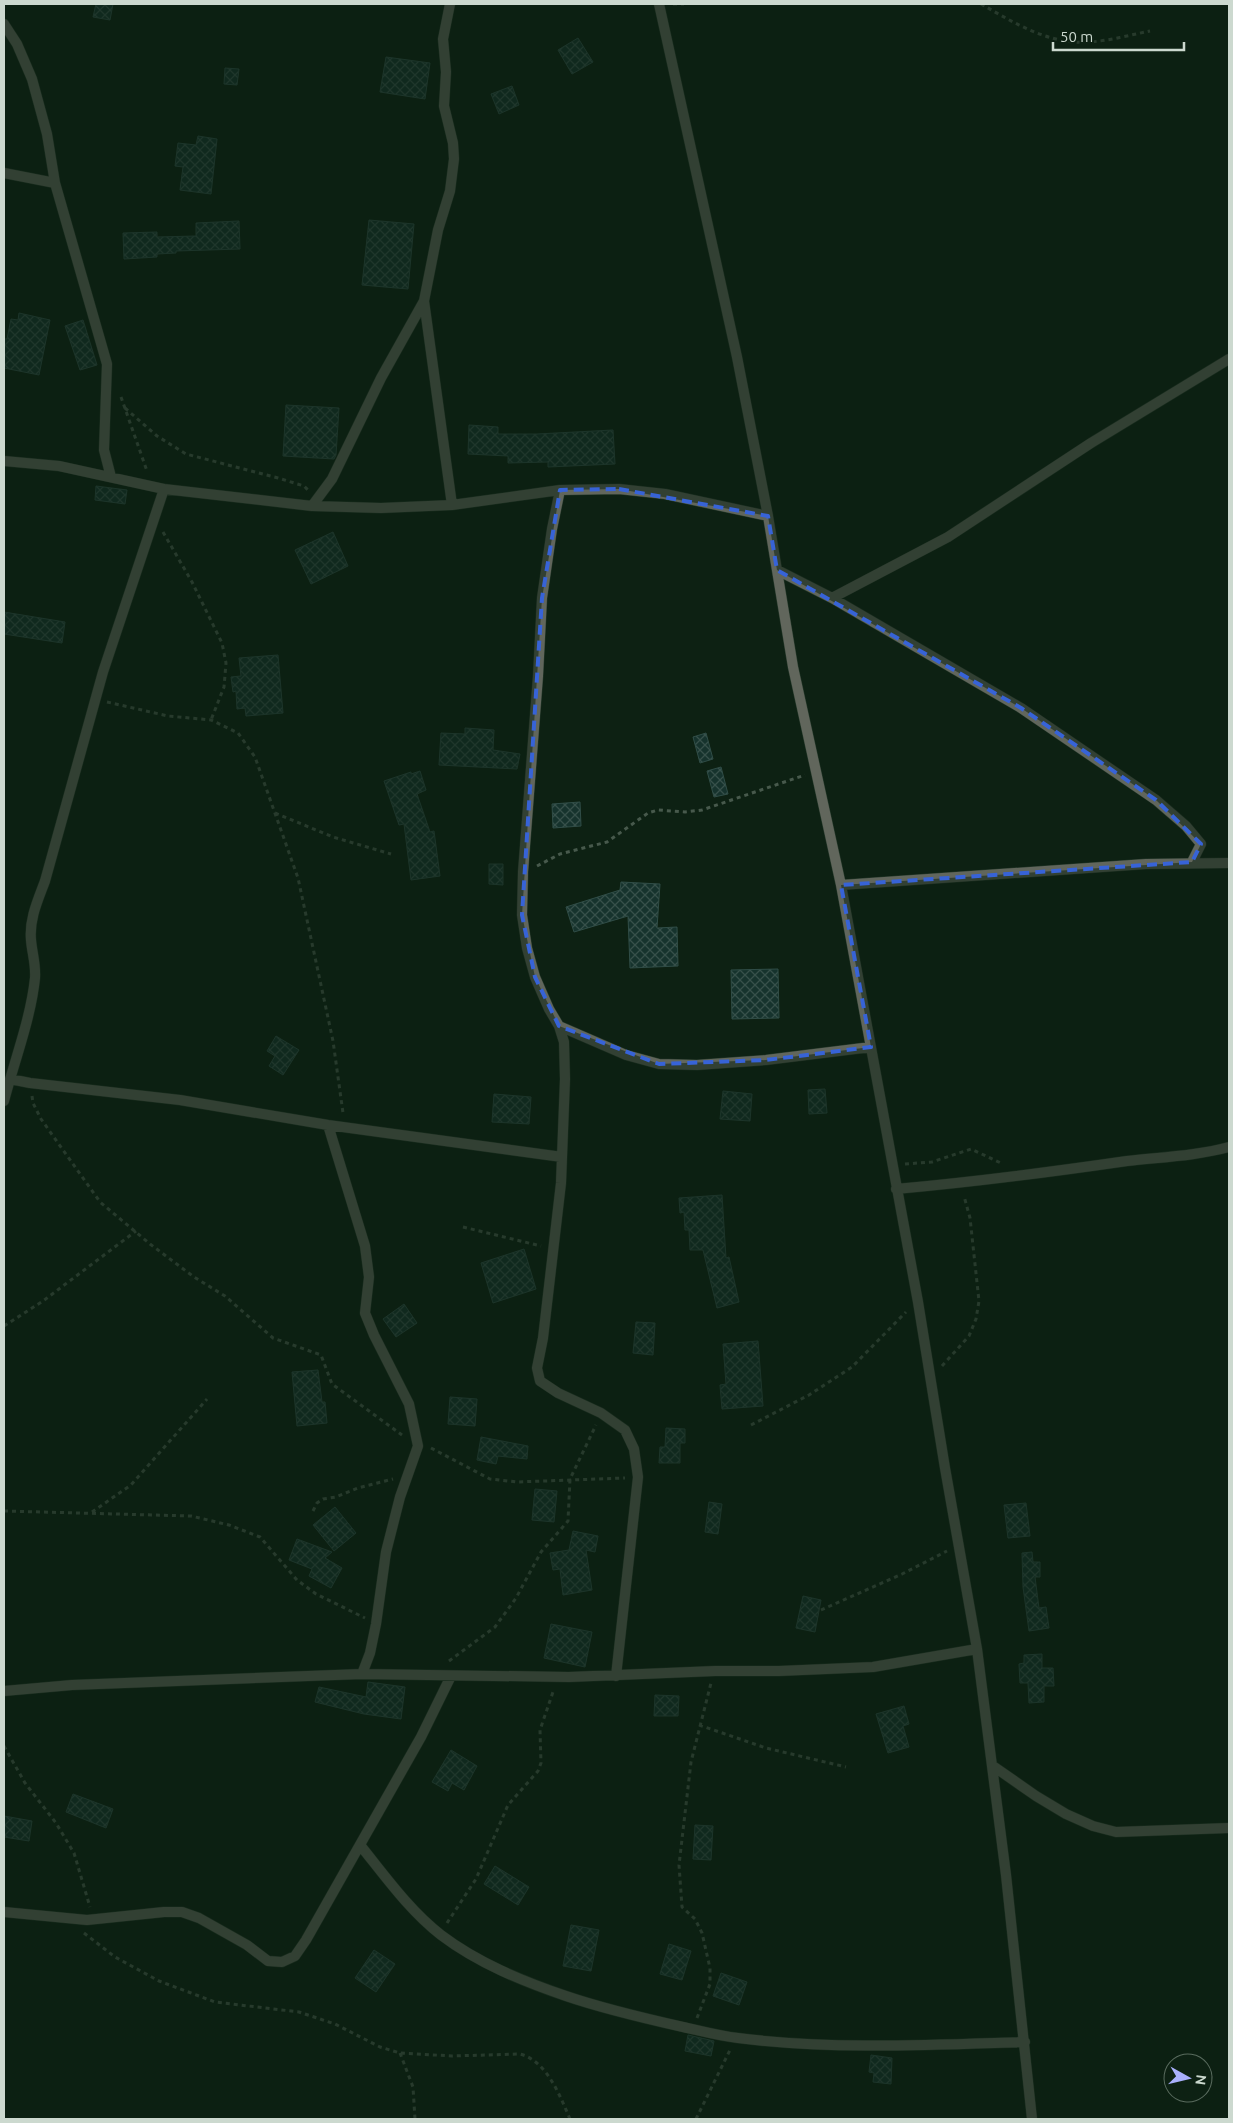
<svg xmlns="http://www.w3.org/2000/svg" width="1233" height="2123" font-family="Ubuntu,sans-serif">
<defs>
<pattern id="building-cross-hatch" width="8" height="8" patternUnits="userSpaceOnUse" patternTransform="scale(1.25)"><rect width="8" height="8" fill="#16332d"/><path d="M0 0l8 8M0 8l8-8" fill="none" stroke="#37504a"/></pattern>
</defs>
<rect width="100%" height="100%" fill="#0d2113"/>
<path fill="url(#building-cross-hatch)" stroke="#304d47" d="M96 4H113L110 20 93 17Z
M578 38 593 62 572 74 558 50Z
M386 57 430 63 425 99 380 92Z
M225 68 239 69 237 85 224 84Z
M512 86 519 105 499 114 491 94Z
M198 136 217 139 211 194 180 190 183 167 175 166 178 143 196 145Z
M369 220 414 224 408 289 362 285Z
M239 221 240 249 176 251V253L157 254V257L124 259 123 233 157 232V237L196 236V223Z
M19 313 50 320 39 375 4 368V339H7L11 319 18 320Z
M83 320 97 365 80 370 65 326Z
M286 405 339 408 336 455 334 459 283 456Z
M469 425 498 427V434H537L613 430 615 464 548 467V462L508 463V456L468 454Z
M96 486 127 490 125 504 95 500Z
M333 532 348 566 311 584 295 550Z
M4 612 65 622 62 643 4 634Z
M278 655 283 713 246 716 245 708 237 709 236 691 233 692 231 677 241 676 239 658Z
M465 728 494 730 493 750 520 754 517 769 439 765 441 733 465 734Z
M706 733 713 759 700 763 693 737Z
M721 767 728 794 714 797 707 771Z
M420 771 426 790 417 794 430 832 434 831 440 876 411 880 404 824 399 825 384 781 411 772V774Z
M580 802 581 826 553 828 552 804Z
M489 864H503V885L489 884Z
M621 882 660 884 657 928 677 927 678 966 630 968 628 916 574 932 566 907 620 890Z
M778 969 779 1018 732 1019 731 970Z
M276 1036 299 1050 283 1075 269 1066 275 1056 267 1051Z
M825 1089 827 1113 809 1114 808 1090Z
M723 1091 752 1094 750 1121 720 1119Z
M494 1094 531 1097 529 1124 492 1122Z
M722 1195 726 1258 729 1257 739 1302 717 1308 703 1250H690L689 1230H685L684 1212 680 1213 679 1198Z
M524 1249 536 1289 493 1303 481 1263Z
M404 1304 417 1323 396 1337 383 1319Z
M636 1322 655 1323 653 1355 633 1353Z
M758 1341 763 1406 722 1409 720 1385 726 1384 723 1344Z
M318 1370 322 1402H325L327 1423 297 1426 292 1372Z
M450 1397 477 1399 475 1426 448 1424Z
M666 1428 685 1429V1443H680V1463H659L660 1447H665Z
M481 1437 528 1446 527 1459 498 1456 496 1464 477 1460Z
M535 1489 557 1491 554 1522 532 1520Z
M709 1502 722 1504 718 1534 705 1532Z
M1026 1503 1030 1536 1008 1538 1004 1505Z
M335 1507 356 1533 334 1551 313 1525Z
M573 1531 598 1536 595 1552 586 1550 592 1590 563 1595 560 1569 553 1570 550 1553 569 1550Z
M297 1539 332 1552 325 1558 342 1568 331 1588 309 1576 312 1569 289 1560Z
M1032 1552 1033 1562H1040V1577H1035L1039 1608 1046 1607 1049 1628 1029 1631 1023 1587 1022 1553Z
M803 1596 821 1600 815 1632 796 1628Z
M551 1624 592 1632 585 1667 544 1658Z
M1042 1654V1668H1053L1054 1686H1044V1702L1029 1703 1028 1683H1020L1019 1664 1024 1663V1655Z
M368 1682 405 1687 401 1719 364 1714 315 1702 319 1687 366 1697Z
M655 1695 679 1696 678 1716H654Z
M904 1706 909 1724 903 1726 909 1747 888 1753 876 1714Z
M451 1750 477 1766 464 1790 452 1783 448 1791 432 1782Z
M73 1794 113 1809 106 1828 66 1812Z
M4 1816 32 1821 29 1841 4 1837Z
M695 1825 713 1826 711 1860 693 1859Z
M495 1866 529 1887 518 1905 484 1884Z
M571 1925 599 1930 591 1971 563 1966Z
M669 1944 691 1951 682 1980 660 1974Z
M374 1950 395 1964 376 1992 355 1978Z
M721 1973 747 1982 739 2005 713 1996Z
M688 2035 714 2041 711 2056 685 2051Z
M871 2055 892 2058 891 2084 873 2082 874 2073 869 2072Z"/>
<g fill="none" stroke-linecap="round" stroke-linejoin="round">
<defs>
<path id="minor" d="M450 4 443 39 446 72 444 106 453 143 454 159 450 191 438 230 424 301 452 505
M659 4 737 357 768 516 793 667 841 885 918 1302 945 1468 977 1649 1006 1875 1032 2119
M4 24 17 44 32 79 47 134 55 183 107 364 104 450 111 477
M4 173 55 183
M4 461 59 466 164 489 312 506 381 508 452 505 560 490 619 489 665 494 768 516
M560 490 552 529 542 598 538 676 523 872 522 915 527 948 535 977 549 1009 559 1026 564 1042 565 1079 561 1183 543 1338 537 1368 540 1381 558 1393 601 1413 625 1430 634 1449 638 1477 616 1676
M312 506 332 479 381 378 424 301
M777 570 832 598 1021 708 1156 800 1186 826 1201 844 1192 862
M832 598 948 537 1091 443 1229 359
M841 885 1146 864 1229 863
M559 1026 626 1055 659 1064 697 1065 766 1060 871 1047
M10 1079 30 1083 180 1100 328 1125 562 1157
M4 1101C14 1062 31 1018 35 978 36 964 32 953 31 940 29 919 38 900 45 881L103 672 164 489
M328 1125 365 1246 369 1277 365 1313 374 1335 409 1404 418 1446 400 1497 386 1552 376 1624 370 1653 362 1674
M896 1189C974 1182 1051 1172 1127 1161 1162 1157 1196 1156 1229 1147
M4 1691 72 1685 362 1674 569 1677 715 1671H779L873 1667 977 1649
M993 1766 1036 1796 1066 1814 1093 1826 1116 1832 1229 1828
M360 1845C385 1876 409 1910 441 1935 478 1963 522 1981 566 1996 604 2009 643 2018 683 2027 701 2031 719 2036 738 2038 833 2050 929 2045 1025 2042
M4 1912 87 1920 164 1912H182L199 1918 247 1945 268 1961 282 1962 295 1956 306 1940 421 1737 451 1676"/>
</defs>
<use href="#minor" stroke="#283b2d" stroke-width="11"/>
<path stroke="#47594c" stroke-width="3" stroke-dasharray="4 4" stroke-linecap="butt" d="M673 4H684
M981 4C1009 20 1040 39 1073 42 1098 44 1125 36 1150 31
M121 397 147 471
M125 408 157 436 186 454 278 478 304 486 308 490
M163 532 192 582 222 643 226 663 224 687 211 720
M107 702 168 716 211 720 238 733 255 757 298 878 333 1041 343 1113
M275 813 333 837 391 854
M537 866 560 854 607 842 648 813 658 810 685 812 702 810 805 775
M32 1096 33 1103 41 1119 100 1202 150 1244 194 1277 225 1296 273 1338 321 1355 332 1384 402 1435
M905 1164 932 1162 971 1149 1003 1164
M463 1227 541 1246
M4 1326 43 1301 136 1231
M942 1366 969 1336 976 1319 979 1301 970 1218 964 1196
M751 1425 809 1395 852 1367 906 1312
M431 1448 490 1479 517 1482 625 1478
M4 1511 191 1516 229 1525 260 1537 297 1580 316 1594 365 1618
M313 1511 317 1503 323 1499 336 1497 358 1488 393 1479
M92 1512 131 1485 207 1399
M821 1610 902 1574 947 1551
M449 1661 495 1627 516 1598 541 1552 568 1521 570 1479 596 1425
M699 1725 766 1748 846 1767
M4 1746 25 1783 56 1823 74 1853 90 1907
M447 1923 476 1879 508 1805 538 1771 541 1763 540 1730 554 1689
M84 1933 115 1957 159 1981 215 2002 299 2012 335 2024 380 2047 400 2053 452 2056 520 2054C547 2061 560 2096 570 2119
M697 2018 710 1984V1968L702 1933 695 1919 682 1907 679 1865 691 1762 711 1683
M400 2053 413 2087 415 2119
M696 2119 730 2050"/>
<use href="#minor" stroke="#61665c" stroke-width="10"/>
</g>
<path d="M0 0H1233V2123H0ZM619 489 768 516 777 570 1021 708 1156 800 1201 844 1192 862 841 885 871 1047 766 1060 659 1064 559 1026 535 977 522 915 542 598 560 490Z" fill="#0d2113" fill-opacity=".55" fill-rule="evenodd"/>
<path fill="none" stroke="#3763d7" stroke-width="4" stroke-dasharray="10 6" stroke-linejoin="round" d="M619 489 768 516 777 570 1021 708 1156 800 1201 844 1192 862 841 885 871 1047 766 1060 659 1064 559 1026 535 977 522 915 542 598 560 490Z"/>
<rect width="1233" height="2123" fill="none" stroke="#ccd9cf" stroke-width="10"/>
<g transform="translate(1188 2078) rotate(98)"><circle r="24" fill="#0d2113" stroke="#596b5e"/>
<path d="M0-4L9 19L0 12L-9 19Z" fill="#a9b0fc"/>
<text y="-8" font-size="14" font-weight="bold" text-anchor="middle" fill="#ccd9cf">N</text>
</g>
<path d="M1053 42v8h131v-8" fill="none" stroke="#ccd9cf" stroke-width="2.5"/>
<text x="1060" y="42" font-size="15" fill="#ccd9cf" stroke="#0d2113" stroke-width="4" paint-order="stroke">50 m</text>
</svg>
